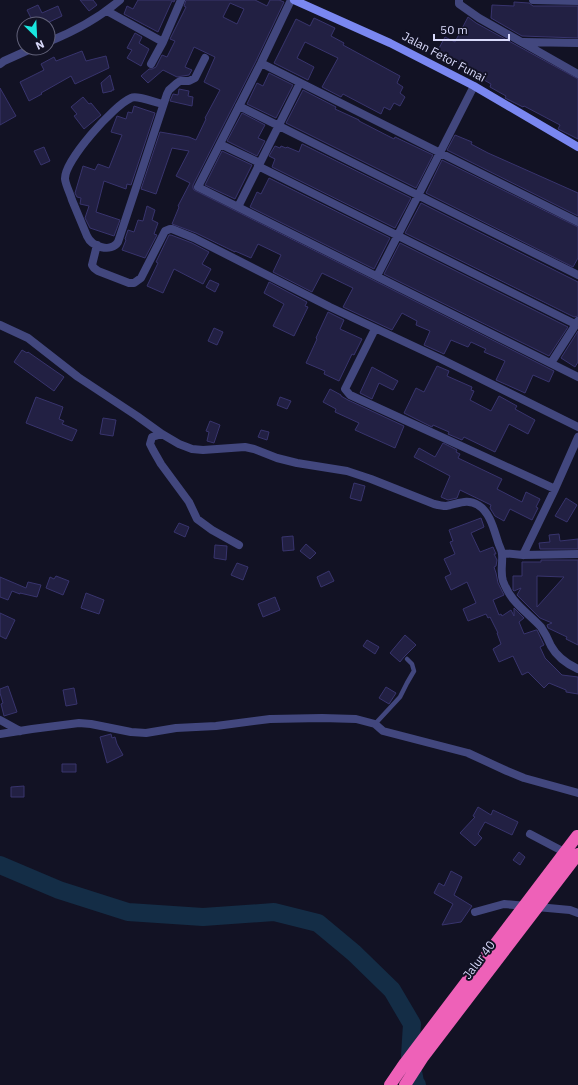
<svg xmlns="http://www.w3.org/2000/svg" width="578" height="1085" font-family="'IBM Plex Sans',sans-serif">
<rect width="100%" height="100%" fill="#121224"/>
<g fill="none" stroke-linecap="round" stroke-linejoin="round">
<path stroke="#142d46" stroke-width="18" d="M0 865 59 890 128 912 203 917 274 912 318 923 354 953 392 990 412 1024 410 1056 415 1082 417 1085"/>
</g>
<path fill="#222043" stroke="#38346d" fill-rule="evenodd" d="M80 0H93L97 5 89 11Z
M138 0H175L174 2 172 1 158 32 124 14 127 6 133 9Z
M186 0H255L267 6 270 0H279L284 2 256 61 193 185V188L194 190 554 371 549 382 533 375 525 393 496 380 505 361 484 352 486 349 471 342 468 347 451 340 444 354 424 345 430 331 416 325 417 321 402 313 392 330 343 307 353 288 322 273 312 292 273 272 281 255 258 244 251 258 235 251V252L196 233 172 224 179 207 178 206 190 183 176 176 189 151 172 148 156 194 141 189 160 132 189 137 196 140 206 119 205 118 220 90 204 82 215 57 194 47 185 67 192 70 189 75 177 77 163 70 148 83 141 76 149 69H152L156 67 162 55 167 57 175 41 170 39 186 7 184 6ZM230 3 244 9 237 24 223 17Z
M514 2 529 3 533 6H578V38L522 36 491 18 492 5 514 6Z
M38 5 42 13 58 6 62 16 45 24H34L27 10Z
M468 17 476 23 578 79V139L558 129 560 125 524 106 523 107 505 98 506 96 490 87 491 84 472 73 473 71 437 52 445 37 455 42Z
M314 18 335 28 331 36 344 43 343 45 400 76 397 83 403 87 400 93 405 97 400 106 394 103 390 110 384 107 381 114 343 94 341 97 322 87 338 58 305 42 297 58 314 67 308 80 274 63 296 19 310 26Z
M135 33 142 37 139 43 149 49 141 66 127 58 132 50 127 48Z
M82 51 86 61 106 56 109 68 75 84 71 76 41 93 42 94 29 101 20 82 44 70 41 64 54 57 56 61Z
M269 73 293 85 276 118 247 104 257 83 263 86Z
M110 75 114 90H112V91L103 93 101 83Z
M0 88 16 116 0 125Z
M179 89 189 91 188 96 193 97 192 106 170 101 173 94 178 95Z
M303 90 336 107 335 109 359 120V121L394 139 395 137 433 155 416 188 286 123Z
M83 97 89 104 91 103 101 115 84 129 74 116 77 114 71 107Z
M134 106 155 113 131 185 127 184 126 189 104 181 96 212 120 220 114 236 90 228 85 218 89 206 80 204 81 198 77 197 75 193 83 166 95 170 98 164 109 168 122 135 111 132 117 116 126 119 128 112 132 113Z
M242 113 265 125 258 138 265 141 257 156 227 141Z
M455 135 472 142 471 144 488 153 578 193V216L447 150Z
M302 144 411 198 395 228 272 167 275 159 269 156 275 146 280 148 281 146 286 148 287 147 299 152Z
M44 147 50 161 41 165 34 151Z
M222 151 252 165 235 199 205 185Z
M442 160 578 227V258L573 267 426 193Z
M269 178 390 238 374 269 250 207 257 192 261 194Z
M421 203 578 282V316L574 317 405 233Z
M147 206 155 210 152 220 158 223 154 234 157 235 145 258 122 250 126 240 125 239 128 230 134 232 138 220 143 221Z
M169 235H171L192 243 209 252 202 264 211 269 203 284 174 269 163 293 147 286 158 263 156 262Z
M400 243 568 327 549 356 384 274Z
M210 280 219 284 215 292 206 287Z
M269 282 307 302 305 306 308 307 294 336 273 326 284 304 264 293Z
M328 312 344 320 340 329 362 339 354 355 352 354 339 381 324 374 325 371 306 363 317 339 316 338Z
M214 328 223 332 217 345 208 341Z
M578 331V362L575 367 561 358Z
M22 350 27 353 28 352 64 377 54 391 14 362Z
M437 366 449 371 447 376 472 387 471 390 474 391 470 400 491 411 499 396 517 406 515 409 535 420 528 434 509 424 495 452 464 437 462 440 448 434 449 432 433 425 432 427 404 413 416 388 424 392Z
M372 367 398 381 393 390 379 383 372 399 360 393Z
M330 389 341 395V396L348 400 404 426 395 448 355 430 359 423 335 412 336 409 323 402Z
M36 397 63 407 59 419 64 421 62 424 77 430 72 441 26 423Z
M280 397 291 401 287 409 277 405Z
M103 418 116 420 113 436 100 434Z
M210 421 220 425 214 443 207 441 209 432 206 431Z
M261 430 269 432 267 440 258 437Z
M443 443 457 450 456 452 460 454 458 458 502 479 497 489 522 502 526 492 540 499 536 507 538 508 532 520 510 509 504 521 495 516 490 508 491 505 460 490 457 498 448 500 441 497 450 476 414 457 419 448 435 457Z
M354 483 365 486 361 501 350 498Z
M566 498 577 505 567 522 555 516Z
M481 518 484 527 471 533 480 552 493 547 496 554H494L497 560 496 566 494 567 496 573 498 583 504 595 493 600 499 615 501 614 502 616 511 610 514 616V608L524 618 519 622 524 634 536 630H537L544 645 540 647 545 658 562 675 578 677V694L566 692V690L549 683 544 688 528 672 522 675 513 656 499 662 493 649 501 644 497 633H498L490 617 488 618 486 614 468 621 463 609 476 603 467 582 451 590 445 577 451 574 444 559 455 554 450 542 453 541 449 530Z
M179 523 189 527 185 537 174 532Z
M559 534 560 541 578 539V549H540L539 543 550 542 549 535Z
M293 536 294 550 283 551 282 537Z
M306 544 316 553 310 559 300 551Z
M215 545 227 546 226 560 214 558Z
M541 560H578V645L566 639 567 637 548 628 547 625 552 623 540 618 517 595 521 588 514 591 513 590V576H522V562H541ZM537 576 564 577 537 607Z
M237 563 248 567 243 580 231 575Z
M329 571 334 581 321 587 317 577Z
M56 576 69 581 63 595 46 588 50 577 54 579Z
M0 577 26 588 28 582 41 585 37 597 20 593V594L12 591 8 600 0 597Z
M86 593 104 600 99 614 81 608Z
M275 597 280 610 263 617 258 604Z
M0 613 15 620 6 639 0 636Z
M405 635 416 645 404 657 400 662 390 653Z
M367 640 379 647 375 654 363 646Z
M8 686 17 712 4 716 1 704 3 703 0 693V689Z
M386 687 396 693 389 704 379 698Z
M74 688 77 704 66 706 63 690Z
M111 734 112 738 115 737 117 744 123 755 107 763 100 737Z
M62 764H76V772H62Z
M24 786V797H11V787Z
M478 807 491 815 493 810 518 822 512 835 485 822 478 834 482 838 475 846 460 833 475 817 473 816Z
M519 852 525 857 520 865 513 860Z
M451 871 462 877 454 895 472 906 461 922 442 925 453 904 434 893 439 883 444 886Z"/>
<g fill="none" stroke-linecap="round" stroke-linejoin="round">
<path stroke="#42477e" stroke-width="4.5" d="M375 724 400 697 407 683 414 671 412 664 407 659"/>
<path stroke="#42477e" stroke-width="8" d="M291 0 261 63 198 187 578 377
M459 0V4L479 18 578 74
M533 0 578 1
M107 11 163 42
M48 42C73 32 99 18 120 0
M523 42 578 43
M261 63 578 222
M0 64 4 61 33 48
M151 64 163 42 181 0
M163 104C156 103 137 95 131 98 114 105 64 161 65 179 66 186 70 193 72 200 77 212 82 224 87 236 92 247 111 253 118 242L167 94 169 90 177 83 180 81H189L195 78 205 58
M239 106 578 275
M220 144 260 163
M258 166 575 324
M238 207 300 83
M97 245 92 265 94 268 98 271 129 283H134L141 278 165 231 170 229H172L194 238 330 307 441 359 578 427
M377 276 474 86
M0 325 28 338 78 377 137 416 162 434 179 444 192 449 203 450 245 447 254 449 277 458 297 463 347 471 371 479 434 504C438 505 442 506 446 506 458 504 467 498 478 505 490 512 494 530 498 542 499 546 502 550 502 554 503 563 500 572 503 581 511 603 526 611 541 627 545 633 548 639 551 646 557 657 567 664 578 669
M375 329 345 389 350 395 555 489
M551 363 578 321
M162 434 152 437 150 444 153 450 161 464 189 502 197 519 212 530 239 545
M502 553 523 555 578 554
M523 555 555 489 578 437
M0 720 20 731
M0 734 32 729 79 723 91 724 131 732 146 733 176 728 216 726 270 719 322 718 356 719 375 724 383 731 468 753 507 771 524 778 578 793
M530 834 568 854
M475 912 504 904 570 910 578 913"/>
<path stroke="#7a87f1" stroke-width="8" d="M294 0 390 43 474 86 578 147"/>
<path stroke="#ee61b8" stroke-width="12" d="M390 1085 405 1063 577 836
M405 1085 423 1057 578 854"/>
</g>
<g text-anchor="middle" stroke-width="4" stroke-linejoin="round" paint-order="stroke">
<g font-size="12" fill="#d9dafb" stroke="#121224">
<text transform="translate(444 57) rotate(28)" y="4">Jalan Fetor Funai</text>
<text transform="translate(479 960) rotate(-53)" y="4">Jalur 40</text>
</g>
</g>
<g transform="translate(36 36) rotate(156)"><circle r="19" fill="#121224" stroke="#62627a"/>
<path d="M0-3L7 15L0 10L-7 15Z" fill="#19e7e0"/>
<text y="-6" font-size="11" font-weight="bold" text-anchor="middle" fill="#d9dafb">N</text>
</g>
<path d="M434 34v6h75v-6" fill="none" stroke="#d9dafb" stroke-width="2"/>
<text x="440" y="34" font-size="12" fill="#d9dafb" stroke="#121224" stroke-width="3" paint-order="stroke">50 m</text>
</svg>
